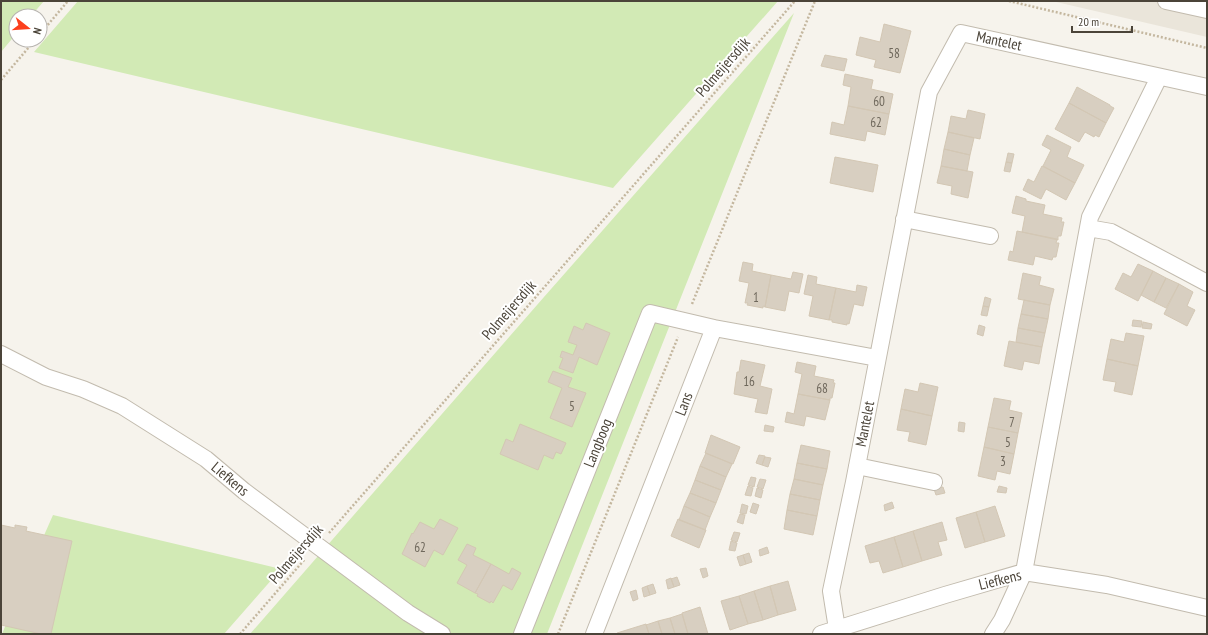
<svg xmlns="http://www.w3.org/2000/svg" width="1208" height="635" font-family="'PT Sans Narrow',sans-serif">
<rect width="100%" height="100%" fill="#f6f3ec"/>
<path fill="#eae5da" d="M1052 1H1207V37Z"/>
<path fill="#d2eab5" d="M1 1H44L31 16H16V34L1 52Z
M78 1H778L613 188 34 52Z
M794 13 547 634H250L544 297Z
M53 515 281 569 224 634H2L23 583Z"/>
<path fill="#d8cfc1" stroke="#d3c7b4" d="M884 24 911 31 900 73 874 67 876 60 856 55 860 37 880 42Z
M825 55 847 59 844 71 821 66Z
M845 74 873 80 871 89 893 94 889 114 848 106 851 87 843 85Z
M1077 87 1110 105V106L1114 108 1106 123 1069 103Z
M1069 103 1106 123 1099 137 1095 135 1094 137 1085 132 1079 142 1055 129Z
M848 106 889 114 885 135 867 131 865 141 830 134 832 122 844 125Z
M968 110 985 114 980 139 948 132 951 116 966 119Z
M948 132 974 138 970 155 944 149Z
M1047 135 1071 147 1067 157 1084 165 1075 183 1043 166 1051 150 1042 145Z
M944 149 970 155 967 171 941 166Z
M1008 153 1014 154 1012 163 1006 162Z
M835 157 878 165 873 192 830 183Z
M1006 162 1012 163 1010 172 1004 171Z
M941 166 973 172 968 198 951 194 952 186 937 183Z
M1042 166 1075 183 1066 200 1046 189 1041 199 1023 190 1028 179 1034 182Z
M1016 196 1026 199V201L1045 205 1043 214 1062 218 1061 222H1064L1061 236H1058V240L1022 232 1025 216 1012 213Z
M1017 231 1057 239 1056 243H1059L1056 257H1053L1052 260 1035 256 1033 265 1008 260 1010 251 1013 252Z
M743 262 753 264 752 271 771 275 765 307 763 306V308L747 305 748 303H745L749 283 739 281Z
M1138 264 1153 271 1138 301 1115 289 1123 273 1131 277Z
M1153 271 1166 278 1154 302 1141 295Z
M793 272 803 274 799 293 789 291 785 311 765 307 771 275 791 279Z
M1023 273 1041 277 1039 285 1054 289 1050 305 1018 299Z
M808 275 817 277 816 284 836 288 829 320 809 316 813 296 804 294Z
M1166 278 1179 284 1166 308 1154 302Z
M1179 284 1193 292 1187 306 1195 310 1187 326 1164 314Z
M857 285 867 287 863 306 854 304 849 324 847 323V325L832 322V320H829L836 288 856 292Z
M985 297 991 299 989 307 983 306Z
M1024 300 1050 305 1048 319 1021 314Z
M983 306 989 307 987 316 981 315Z
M1021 314 1048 319 1045 333 1018 328Z
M1133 320 1142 321 1141 327 1132 326Z
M1143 322 1152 324 1151 329 1142 328Z
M586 323 610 333 597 365 579 357 573 373 559 368 563 358 560 357 562 351 573 355 577 345 568 342 574 326 583 330Z
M979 325 985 327 983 336 977 334Z
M1018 328 1045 333 1042 347 1016 342Z
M1126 333 1144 336 1138 366 1107 359 1111 339 1124 342Z
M1009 341 1042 347 1039 364 1024 361 1022 370 1004 366Z
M1107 359 1138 366 1132 395 1114 391 1116 382 1103 380Z
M741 360 765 365 760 386 772 389 767 414 755 412 758 399 734 394 737 372H739Z
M797 362 816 366 814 376 834 380 833 383H835L832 398H830V400L798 394 802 374 795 372Z
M553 371 572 378 568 387 586 393 572 427 550 418 562 388 548 382Z
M920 383 938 387 932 416 901 409 905 389 918 392Z
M798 394 830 400 825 420 806 416 804 426 785 422 787 412 794 414Z
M994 398 1011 401 1009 410 1022 413 1018 433 988 427Z
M901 409 932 416 926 445 908 441 910 432 897 430Z
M959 422 965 423 964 432 958 431Z
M520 424 566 443 561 454 556 452 553 459 544 455 538 470 500 454 506 439 513 442Z
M765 425 774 427 773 432 764 431Z
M988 427 1018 433 1014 454 984 447Z
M711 435 740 447 733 464 705 453Z
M801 445 830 451 827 469 797 463Z
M984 447 1014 454 1010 474 997 471 995 480 978 476Z
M706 453 732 464 726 477 700 466Z
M759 455 765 456 762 465 756 463Z
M765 457 771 458 768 467 762 465Z
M797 463 827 469 823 485 794 479Z
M700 466 726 477 721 490 695 480Z
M751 477 756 478 754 487 748 485Z
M760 479 766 480 763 489 757 487Z
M794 479 823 485 820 500 790 494Z
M695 480 721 490 716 503 690 493Z
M748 486 753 488 751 496 745 495Z
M999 486 1007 488 1006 493 997 492Z
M943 487 945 493 936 495 934 489Z
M757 488 763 490 761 498 755 496Z
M690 493 716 503 710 517 684 506Z
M790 494 820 500 817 516 787 510Z
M892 502 894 508 885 511 884 505Z
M753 503 759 505 756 514 750 512Z
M742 504 748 506 746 514 740 513Z
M684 506 710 517 705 530 679 520Z
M995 506 1005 536 985 542 976 512Z
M787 510 817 516 813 535 784 529Z
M976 512 985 542 965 548 956 518Z
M740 514 745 515 743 524 737 522Z
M440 519 458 528 443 555 434 550 425 567 402 554 412 533 413 534 420 522 434 529Z
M678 519 706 530 699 548 671 536Z
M942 522 947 540 938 542 942 555 922 561 913 531Z
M1 525 15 528V525L27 527 26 531 72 541 51 634H41L1 625Z
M913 531 922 561 903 567 894 537Z
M734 532 740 533 737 542 731 540Z
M894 537 903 567 883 573 879 561 870 563 865 546Z
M731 541 737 543 735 551 729 550Z
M467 544 476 548 473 555 491 564 475 593 457 583 467 565 458 560Z
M767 547 769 553 760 556 759 550Z
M749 553 752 562 746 564 743 555Z
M743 555 746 564 740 566 737 557Z
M491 564 509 574 512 568 521 573 512 590 503 585 493 603 491 601 490 603 477 596 478 594 475 593Z
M706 568 708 576 703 578 700 569Z
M677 577 680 585 674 587 671 579Z
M671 578 674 587 668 589 666 580Z
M788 581 796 610 778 615 770 586Z
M653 584 656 593 650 595 647 586Z
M647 586 650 595 644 597 642 588Z
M770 586 778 615 763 620 754 591Z
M636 590 638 599 633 601 630 592Z
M754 591 763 620 748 624 739 596Z
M739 596 748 624 730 630 721 601Z
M700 607 708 634H688L682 613Z
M682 614 688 634H675L670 618Z
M670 618 675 634H662L658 621Z
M658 621 662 634H649L646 625Z
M646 624 649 634H617V633Z"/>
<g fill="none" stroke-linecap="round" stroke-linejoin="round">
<defs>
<path id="minor" d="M1166 1 1207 10
M904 219 990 236
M1088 228 1111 232 1207 283
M1 354 46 377 83 389 122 406 206 459 244 491 408 613 442 634
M857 466 934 482
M837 629 831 591 854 482 929 92 961 33 1207 87
M522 634 650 313 714 328
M594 634 714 328 877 358
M821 634 945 595 1024 572 1107 585 1207 608
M993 634 1002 620 1024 572 1090 217 1159 77"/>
</defs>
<use href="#minor" stroke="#c2bbae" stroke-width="18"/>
<path stroke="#c4b79f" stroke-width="2.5" stroke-dasharray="2 2" stroke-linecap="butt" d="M1009 1 1207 48
M40 34 68 1
M1 80 35 40
M692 304 815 1
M329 533 795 1
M240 634 305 559
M558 634 678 337"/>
<use href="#minor" stroke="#fff" stroke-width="16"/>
</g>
<g text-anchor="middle" stroke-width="4" stroke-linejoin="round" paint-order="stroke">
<g font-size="13" fill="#6e675b">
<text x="894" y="58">58</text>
<text x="879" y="106">60</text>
<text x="876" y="127">62</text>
<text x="756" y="302">1</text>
<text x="749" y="386">16</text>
<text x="822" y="393">68</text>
<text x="572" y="411">5</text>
<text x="1012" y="427">7</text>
<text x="1008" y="447">5</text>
<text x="1003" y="466">3</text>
<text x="420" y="552">62</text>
</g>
<g font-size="15" fill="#4b4439" stroke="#fff">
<text transform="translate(999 41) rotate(12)" y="5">Mantelet</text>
<text transform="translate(723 67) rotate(-49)" y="5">Polmeijersdijk</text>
<text transform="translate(509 310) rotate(-49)" y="5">Polmeijersdijk</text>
<text transform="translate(684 404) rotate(-69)" y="5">Lans</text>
<text transform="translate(865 424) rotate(-79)" y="5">Mantelet</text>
<text transform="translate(598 443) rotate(-68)" y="5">Langboog</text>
<text transform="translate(230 479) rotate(40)" y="5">Liefkens</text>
<text transform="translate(296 554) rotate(-49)" y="5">Polmeijersdijk</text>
<text transform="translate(1000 580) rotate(-14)" y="5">Liefkens</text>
</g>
</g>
<rect width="1208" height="635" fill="none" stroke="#4b4439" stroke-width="4"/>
<g transform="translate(28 28) rotate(107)"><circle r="19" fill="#ffffff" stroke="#b7b4b0"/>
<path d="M0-3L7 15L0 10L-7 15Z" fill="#fc3f1d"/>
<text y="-6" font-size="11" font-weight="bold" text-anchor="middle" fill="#4b4439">N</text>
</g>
<path d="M1072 26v6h60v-6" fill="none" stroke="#4b4439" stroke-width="2"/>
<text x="1078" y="26" font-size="12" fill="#4b4439" stroke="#ffffff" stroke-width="3" paint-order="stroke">20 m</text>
</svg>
